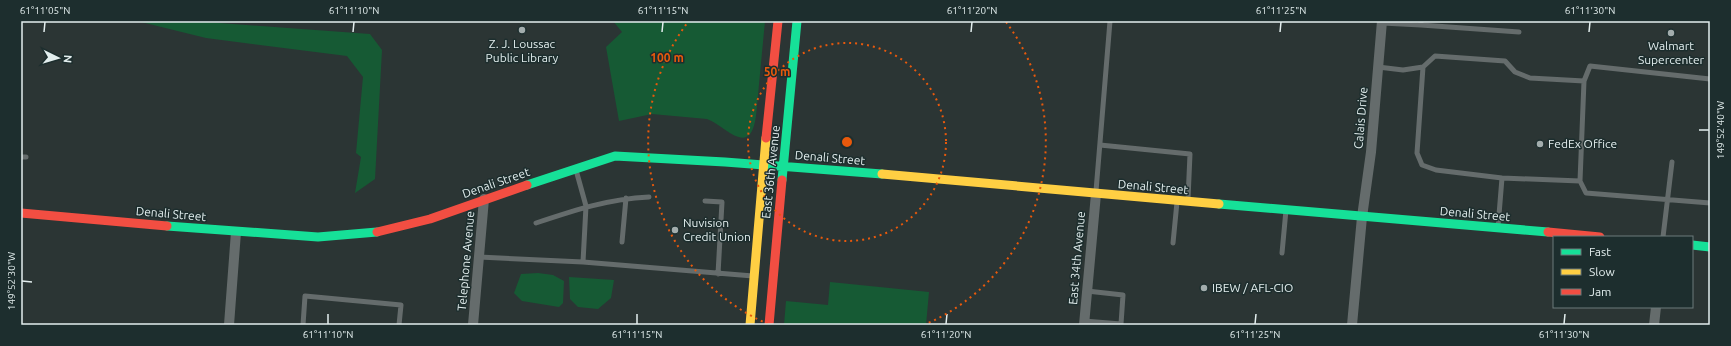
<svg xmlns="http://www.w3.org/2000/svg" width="1731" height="346" font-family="Ubuntu,sans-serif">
<rect width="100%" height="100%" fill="#2b3534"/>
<path fill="#165a34" d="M137 21H193L370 34 382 50 375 179 355 193 361 157 356 153 363 77 347 56 206 38Z
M613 21H765L756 116C750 159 726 126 707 119L652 114 619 121 606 47 622 32Z
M538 273 553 275 564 281 563 303 559 307 522 301 514 293 521 274Z
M569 277 614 280 611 298 598 309 578 307 570 299Z
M830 282 929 292 926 325H784L786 301 828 305Z"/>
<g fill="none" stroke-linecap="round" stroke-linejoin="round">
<path stroke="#656c6c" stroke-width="5" d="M1382 23 1421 25V21
M1421 25 1519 32
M1378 67 1403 70 1423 67
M1710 79 1590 66 1584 81 1580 181 1586 193 1710 203
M1100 145 1190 154 1188 199
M21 157H26
M1580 181 1502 178 1436 170 1422 165 1417 153 1423 67 1435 56 1505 61 1515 72 1530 78 1584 81
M1096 191 1110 21
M705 201 722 202 718 274
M536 223C575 210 608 199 649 197
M1498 227 1502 178
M1663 237 1672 162
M622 242 626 198
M1173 243 1177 202
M1282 253 1286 210
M479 257 583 262 586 206 576 170
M583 262 753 276
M1084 321 1121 324 1123 295 1087 291
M303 325 305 296 401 305 399 325"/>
<path stroke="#656c6c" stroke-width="10" d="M229 325 236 232
M473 325 484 199
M1084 325 1096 194
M1352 325 1362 217 1371 152 1382 21
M1654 325 1656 307"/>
<path stroke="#16e098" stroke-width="9" d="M782 180 797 21
M527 185 615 156 725 162 882 174
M1219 204 1548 232
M167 226 318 237 377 232
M1692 245 1710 247"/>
<path stroke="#ffcf43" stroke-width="9" d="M882 174 1219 204
M750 325 766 138"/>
<path stroke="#f24e42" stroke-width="9" d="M766 138 778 21
M21 213 167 226
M377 232 430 219 527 185
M1548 232 1600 237
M769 325 782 180"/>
</g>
<path fill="none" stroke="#e3eeee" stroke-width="1.5" d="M44 32 45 22M353 32 354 22M662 32 663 22M971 32 972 22M1280 32 1281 22M1589 32 1590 22M1699 130H1709M22 281 32 282M328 324V314M637 324V314M946 324 947 314M1255 324 1256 314M1564 324 1565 314"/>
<g fill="none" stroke="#e8590c" stroke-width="2" stroke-dasharray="2 4">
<circle cx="847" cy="142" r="99"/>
<path d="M768 324A199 199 0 0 1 688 22M1006 22A199 199 0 0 1 926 324"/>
</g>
<g fill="#a3adad" stroke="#1d2e2e" stroke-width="1.5">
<circle cx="522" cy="30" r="4"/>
<circle cx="1671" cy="33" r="4"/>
<circle cx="1540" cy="144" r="4"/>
<circle cx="675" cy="230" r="4"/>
<circle cx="1204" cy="288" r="4"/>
</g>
<g text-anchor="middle" stroke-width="3" stroke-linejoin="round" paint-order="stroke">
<g font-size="12" fill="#e3eeee" stroke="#1d2e2e" text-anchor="start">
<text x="522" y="48" text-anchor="middle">Z. J. Loussac<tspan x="522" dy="14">Public Library</tspan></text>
<text x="1671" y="50" text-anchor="middle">Walmart<tspan x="1671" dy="14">Supercenter</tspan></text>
<text x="1548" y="148">FedEx Office</text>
<text x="683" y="227">Nuvision<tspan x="683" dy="14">Credit Union</tspan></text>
<text x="1212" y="292">IBEW / AFL-CIO</text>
</g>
<g font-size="12" fill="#e3eeee" stroke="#1d2e2e">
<text transform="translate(1361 118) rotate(-85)" y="4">Calais Drive</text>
<text transform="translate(830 158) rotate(5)" y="4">Denali Street</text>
<text transform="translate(771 172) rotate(-84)" y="4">East 36th Avenue</text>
<text transform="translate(496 183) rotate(-19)" y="4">Denali Street</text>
<text transform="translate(1153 187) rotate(5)" y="4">Denali Street</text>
<text transform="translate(171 214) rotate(5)" y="4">Denali Street</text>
<text transform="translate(1475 214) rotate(5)" y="4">Denali Street</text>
<text transform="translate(1077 258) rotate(-85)" y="4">East 34th Avenue</text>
<text transform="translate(466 261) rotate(-85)" y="4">Telephone Avenue</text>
</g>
</g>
<circle cx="847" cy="142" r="6" fill="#e8590c" stroke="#1d2e2e" stroke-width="2"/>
<g font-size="12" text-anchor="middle" font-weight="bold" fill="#e8590c" stroke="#1d2e2e" stroke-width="3" stroke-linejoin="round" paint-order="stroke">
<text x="667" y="62">100 m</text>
<text x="777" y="76">50 m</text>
</g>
<rect width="1731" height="346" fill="none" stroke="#1d2e2e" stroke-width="44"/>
<rect x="1553" y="236" width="140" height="72" fill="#1d2e2e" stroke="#6c7b7b"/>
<rect x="1561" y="249" width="20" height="6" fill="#16e098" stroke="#6c7b7b"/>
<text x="1589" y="256" font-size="12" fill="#e3eeee">Fast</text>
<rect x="1561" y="269" width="20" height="6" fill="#ffcf43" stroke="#6c7b7b"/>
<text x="1589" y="276" font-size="12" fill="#e3eeee">Slow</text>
<rect x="1561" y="289" width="20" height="6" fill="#f24e42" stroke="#6c7b7b"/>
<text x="1589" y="296" font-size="12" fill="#e3eeee">Jam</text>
<g transform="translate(58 58) rotate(95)" stroke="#1d2e2e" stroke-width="3" paint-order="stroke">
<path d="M0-3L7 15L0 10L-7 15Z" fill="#e3eeee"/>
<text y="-6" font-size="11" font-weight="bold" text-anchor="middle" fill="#e3eeee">N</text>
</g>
<rect x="22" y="22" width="1687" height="302" fill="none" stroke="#e3eeee" stroke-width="1.5"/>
<g font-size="10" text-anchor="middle" fill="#e3eeee">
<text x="45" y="14">61°11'05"N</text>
<text x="354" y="14">61°11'10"N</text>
<text x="663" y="14">61°11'15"N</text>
<text x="972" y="14">61°11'20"N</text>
<text x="1281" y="14">61°11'25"N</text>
<text x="1590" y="14">61°11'30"N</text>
<text transform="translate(1720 130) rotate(-90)" y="4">149°52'40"W</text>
<text transform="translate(11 281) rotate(-90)" y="4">149°52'30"W</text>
<text x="328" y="338">61°11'10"N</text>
<text x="637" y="338">61°11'15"N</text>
<text x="946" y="338">61°11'20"N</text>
<text x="1255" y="338">61°11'25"N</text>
<text x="1564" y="338">61°11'30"N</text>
</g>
</svg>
